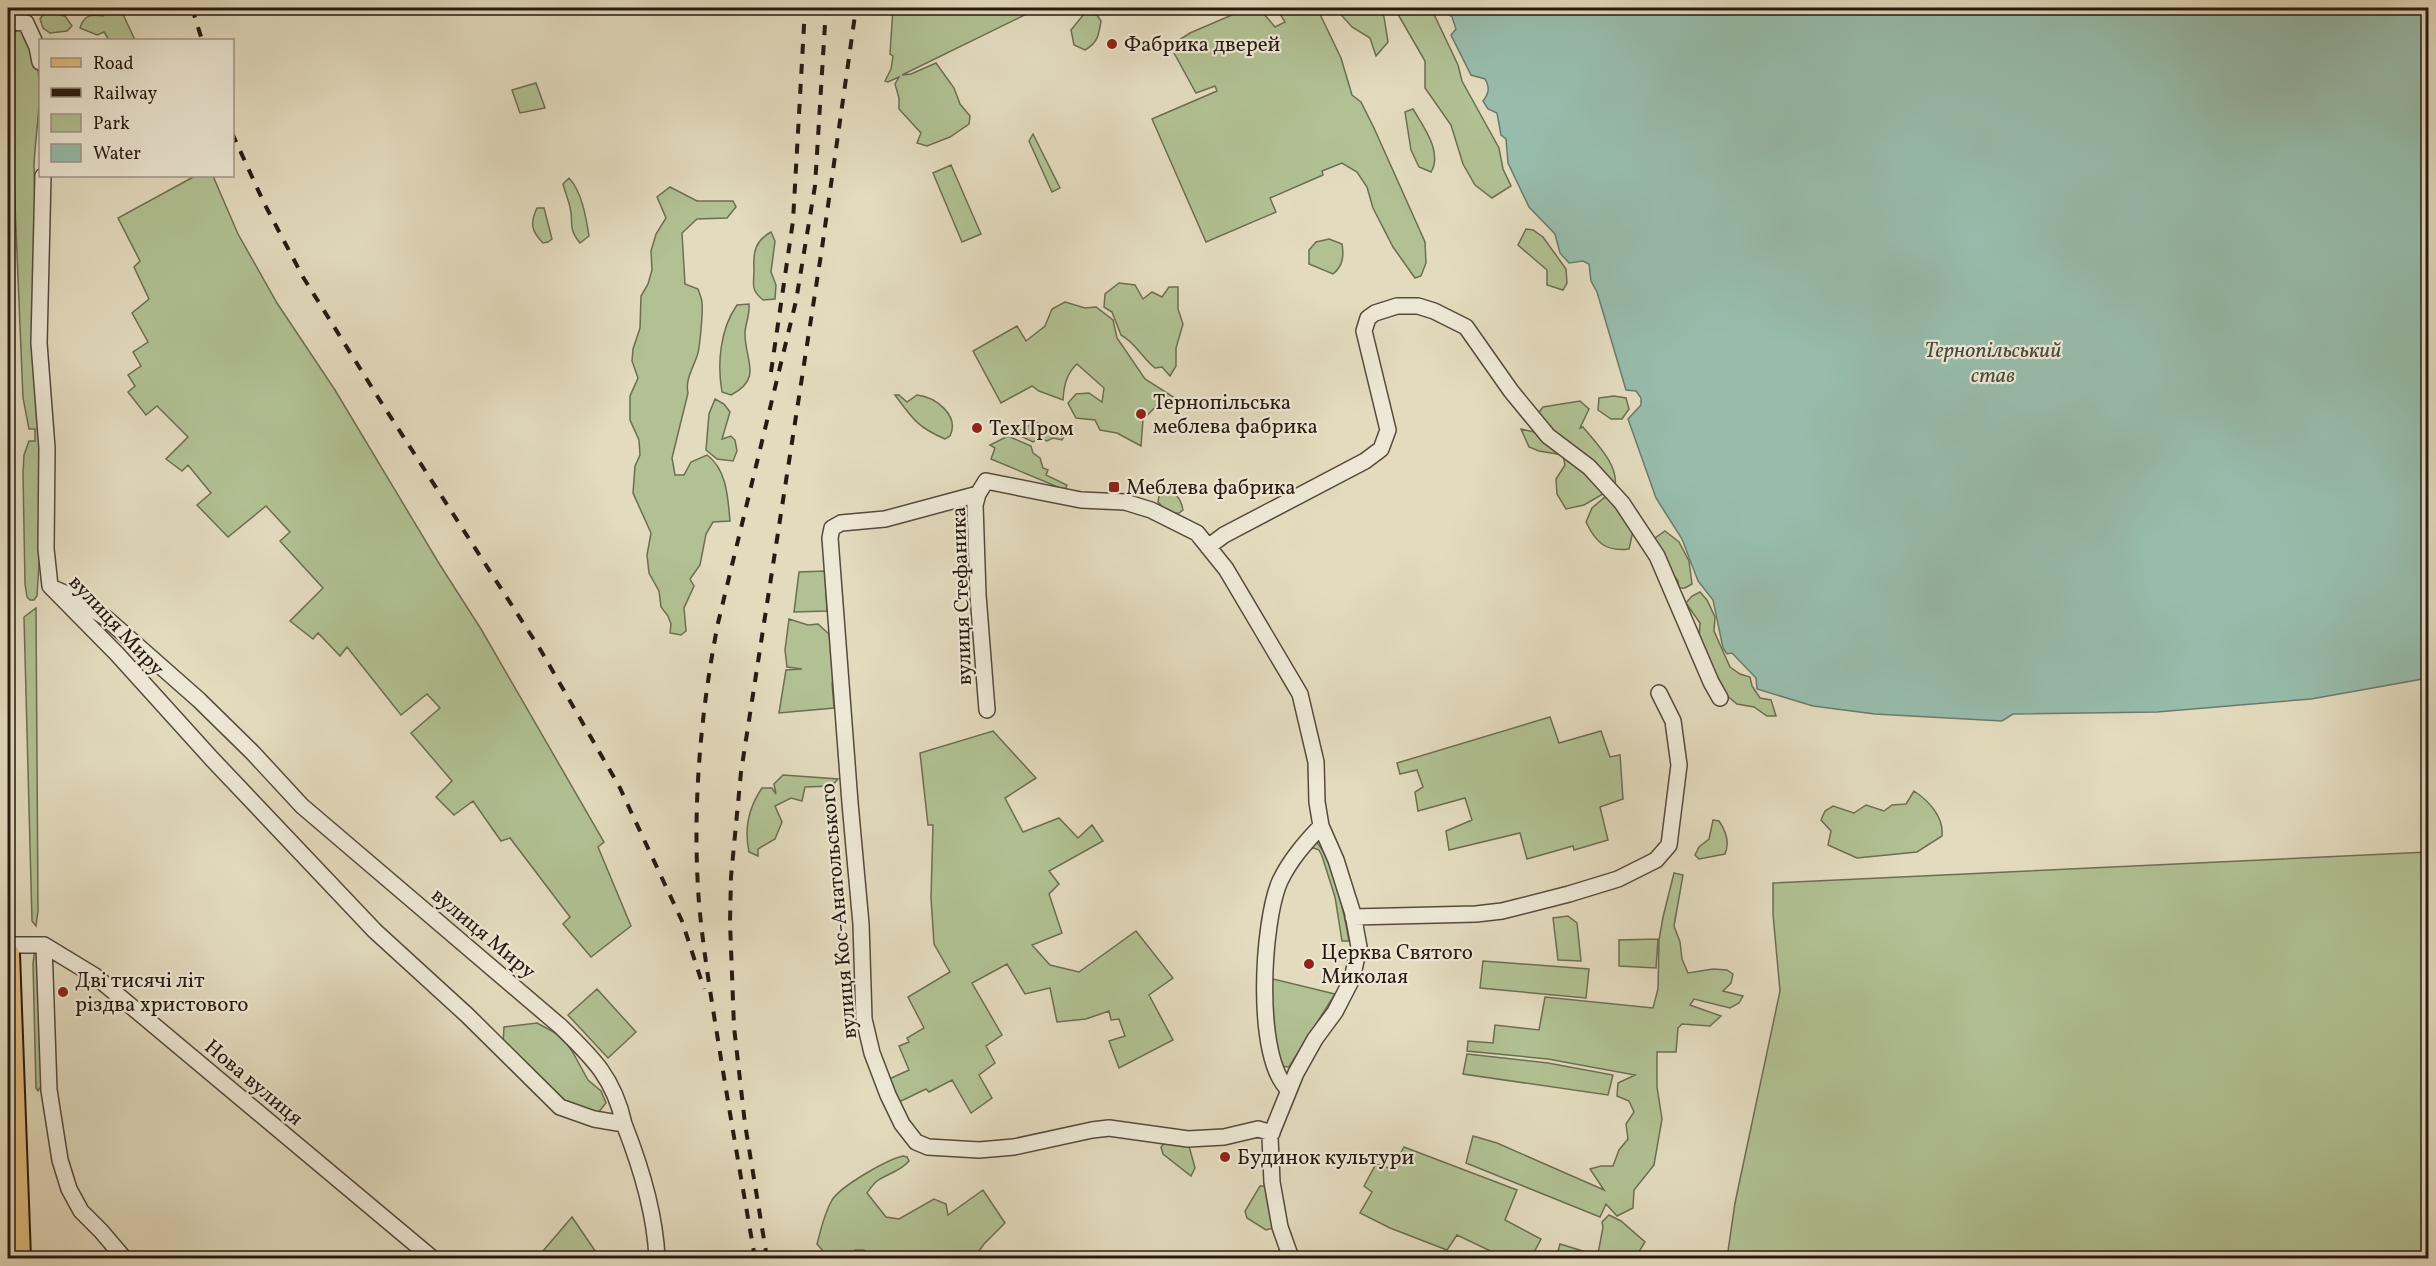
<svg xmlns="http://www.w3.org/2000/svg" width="2436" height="1266" font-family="Vollkorn,serif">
<rect width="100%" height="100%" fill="#e3dbbe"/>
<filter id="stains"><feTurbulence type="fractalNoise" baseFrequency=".00333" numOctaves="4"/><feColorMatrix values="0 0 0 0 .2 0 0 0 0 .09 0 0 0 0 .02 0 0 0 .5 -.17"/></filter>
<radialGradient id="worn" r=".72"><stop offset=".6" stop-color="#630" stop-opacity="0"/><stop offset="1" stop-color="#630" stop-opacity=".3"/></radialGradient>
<path fill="#b1c193" stroke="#6c6e52" stroke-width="1.5" d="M109 8H120L135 40H109L104 32 97 35 80 28C84 15 91 14 103 16Z
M893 8H1039L902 75 911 74 936 63 954 88 960 104 970 116 969 124 950 137 927 146 917 143 921 133 899 109V98L895 84 899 77 888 82 885 81 891 69 893 56 890 54Z
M1248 8 1264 14 1275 27 1285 22 1280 14 1266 8H1317L1341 58 1352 95 1361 102 1374 128 1425 242 1426 263 1421 276 1415 278 1393 247 1373 208 1367 187 1357 172 1342 163 1322 171 1323 175 1270 198 1276 212 1206 242 1152 119 1217 91 1215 86 1196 93 1174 53 1179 40 1190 33Z
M1335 8H1379L1384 17 1388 42 1376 56 1370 38 1352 27Z
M1389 8H1431L1458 65 1462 81 1499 148 1503 169 1511 186 1492 198 1475 185 1463 164 1451 125 1425 88V61L1399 16Z
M45 12 65 16 72 26 67 31 50 33 43 28 40 19Z
M1084 14 1097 15 1101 21C1099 34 1098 43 1085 50L1074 45 1071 30Z
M22 30C26 38 33 47 35 55 45 92 35 130 34 167 38 309 47 454 37 596L34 600H30L27 597 25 584 23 473 24 455 29 441H35V429H29L23 398 14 181 12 37 16 31Z
M536 83 545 108 520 113 512 90Z
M1413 109C1423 126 1443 152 1431 172L1419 167 1411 150 1405 112Z
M1033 134 1060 188 1052 192 1029 141Z
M951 165 981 234 962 242 933 173Z
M195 176H213L238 234 277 303 335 390 440 565 481 629 604 842 598 847 631 926 591 957 563 924 570 917 510 838 501 841 473 801 454 815 436 797 452 781 411 733 440 708 427 694 401 715 347 647 340 656 318 633 313 639 290 621 323 588 280 541 290 532 266 506 228 537 197 505 211 493 188 465 182 471 166 459 188 437 157 406 146 415 128 392 135 386 128 375 141 366 133 352 148 342 132 313 149 299 134 267 140 261 118 218Z
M569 178C582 192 586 217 589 236L580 243C567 227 574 223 570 207 568 199 565 192 563 184Z
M670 187 697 201H733L736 207 727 218 697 219 682 233 685 284 698 289C699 293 702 298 702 303 703 310 700 349 697 356 693 368 685 380 688 393L672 458 675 475H684L691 462 707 455C727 469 728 499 730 521L713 522 706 534 700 565 690 579 694 586 684 608 686 631 681 635 670 633 671 624 668 616 661 607 659 591 649 573 647 555 651 533 633 493 635 466 640 455 639 440 630 420V396L638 378 632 361 633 349 640 328 641 296 648 284 652 270 651 251 656 234 666 218 657 197Z
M537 208H544L552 239 548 242 543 243C531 231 530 223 537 208Z
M1526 229 1533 230 1543 237 1566 269 1567 283 1563 290 1547 285V270L1518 245Z
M771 232 775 241 771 272 776 285 775 299 763 300C750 289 754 285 754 269 753 252 755 241 771 232Z
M1329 239 1342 244C1344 256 1343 266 1333 274L1309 264V250L1316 242Z
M1119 283 1135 285 1143 299 1152 292 1162 297 1169 287H1178V309L1183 324 1176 348V366L1170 376 1162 367 1155 368C1142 358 1136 343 1121 335L1112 312 1104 307 1105 294Z
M1065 302 1085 308 1096 307 1113 320 1117 338 1145 379 1175 398 1173 405 1168 407 1157 405 1143 420 1141 446 1117 433 1100 430 1095 420 1076 418 1068 403 1076 394 1089 393 1102 402 1104 388 1077 364C1066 374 1064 386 1063 400L1039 391 1032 386 1001 403 973 351 1017 326 1026 341 1045 326 1052 309Z
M749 304C750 314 746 322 745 332 744 360 764 378 731 395L722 392C717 364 720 329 737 305Z
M895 395H899L907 402 917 395C935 397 960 415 950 436L945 439C917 427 912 418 895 395Z
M1614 396 1626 398 1629 409 1622 419H1611L1598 410 1599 398Z
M715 399 724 404 730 412 722 439 731 436 735 440 737 451 733 461 717 459 706 450 709 414Z
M1580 401 1589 409 1580 428 1583 427C1596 443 1619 465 1615 487L1584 505 1566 509 1557 494 1556 479 1565 465 1563 455 1539 451 1529 447 1521 429 1543 434 1537 415 1543 407Z
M1036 422 1064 436 1062 440 1053 438 1047 441 1040 438 1033 442 1014 433Z
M1008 436 1031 446 1033 453 1040 458 1043 468 1048 470 1046 475 1067 485 1065 490 991 459 995 448 990 445Z
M1163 491C1175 491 1181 498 1183 510L1179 513C1171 514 1163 509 1158 502L1159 496Z
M1605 497 1613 501 1633 531 1629 549C1606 552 1596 543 1586 522L1592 508Z
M1665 531 1679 542 1689 561 1692 584 1685 588H1679L1678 581 1659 555 1655 538Z
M825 571 827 611 794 612 799 572Z
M1700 592 1707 600 1715 617 1714 631 1730 667 1740 674 1750 677 1752 686 1760 698 1771 700 1776 716H1767L1754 707 1737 704 1726 695 1699 642 1700 623 1686 603 1692 596Z
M36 608 38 911 36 926 32 921 24 617Z
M789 619 808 625 818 624 829 634 836 683H832L834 708 779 713 786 670 802 669 787 667 785 650Z
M1550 717 1559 743 1601 731 1610 757 1620 755 1623 799 1600 807 1608 840 1574 850 1573 846 1527 859 1520 833 1449 850 1446 831 1472 820 1465 798 1418 811 1415 792 1423 787 1417 770 1400 774 1397 763Z
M993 731 1036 778 1005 798 1023 832 1059 818 1078 838 1092 825 1103 841 1049 871 1059 884 1049 894 1062 933 1032 945 1050 965 1079 972 1136 931 1173 978 1149 995 1173 1040 1119 1068 1109 1041 1125 1036 1119 1019 1111 1020 1109 1011 1086 1019 1057 1022 1050 988 1025 994 1007 964 972 983 1002 1035 986 1046 995 1063 979 1075 992 1098 971 1113 952 1080 929 1092 926 1089 897 1103 887 1080 909 1070 899 1046 909 1042 907 1038 924 1028 908 997 950 972 934 944 931 898 933 825H928L920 753Z
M783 775 838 779 832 786 805 787 802 801 791 798 775 806 782 822 775 839 758 849V856L749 852C744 829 749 807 762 788H772L776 794 774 784Z
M1914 791C1929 801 1944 817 1942 836L1917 852 1857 858 1828 845 1831 831 1821 820 1825 811 1833 806 1854 813 1866 805 1884 811 1892 805 1906 804Z
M1713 820 1719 821C1726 831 1730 842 1725 854L1699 859 1695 855 1699 847 1709 839Z
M1312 843H1317C1333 859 1345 918 1349 941H1342L1335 897 1322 856 1319 850 1314 848C1286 852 1279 909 1275 933L1272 932C1275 909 1286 851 1312 843Z
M2428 852V1258H1727L1735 1203 1780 991 1773 914V883Z
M1674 873 1683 875 1674 926 1680 942 1682 959 1688 973 1713 969 1727 970 1733 974 1731 983 1723 991 1743 996 1739 1003 1730 1008 1694 999 1690 1005 1721 1016 1710 1026 1682 1024 1678 1028 1676 1052H1657V1087L1662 1119 1654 1165 1634 1190 1633 1208 1617 1216 1606 1204 1600 1217 1466 1163 1473 1136 1497 1143 1604 1190 1590 1169 1601 1166H1613L1619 1150 1628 1139 1626 1124 1634 1112 1629 1101 1617 1096 1618 1083 1635 1075 1548 1059 1467 1051 1468 1041 1493 1043 1495 1025 1539 1030 1545 997 1653 1008 1658 989 1659 940 1663 917Z
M1568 916 1577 923 1581 961 1558 960 1553 918Z
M1658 939 1656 968 1619 966V940Z
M38 951 44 1082 38 1091 36 1088 33 964 34 955Z
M1483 961 1589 969 1586 998 1480 988Z
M1269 978 1335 994 1289 1067 1279 1066 1276 1062Z
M597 989 636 1032 608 1058 568 1015Z
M537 1023 561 1036 572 1051 588 1080 601 1091 606 1103 598 1113H583L574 1104 548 1093 503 1045 504 1027Z
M1467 1054 1548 1063 1613 1075 1608 1095 1463 1074Z
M1167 1140 1189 1146 1195 1168 1191 1176 1163 1154 1161 1147Z
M1404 1147 1517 1190 1505 1220 1541 1239 1531 1258H1505L1457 1235 1447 1250 1390 1228 1360 1213 1372 1192 1364 1186 1376 1164 1392 1169Z
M903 1156 907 1157 909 1161C900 1172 886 1174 877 1181 873 1184 870 1189 867 1193L886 1217 899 1219 934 1199 946 1204 948 1215 983 1190 1005 1223 984 1244 974 1258H874L864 1250H855L848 1258H829L817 1244C821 1229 824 1214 832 1200 841 1186 886 1160 903 1156Z
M1260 1186H1265L1273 1228 1266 1230 1247 1218 1245 1211Z
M1609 1215 1621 1221 1645 1242 1635 1258H1556L1560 1244 1586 1252 1589 1255 1598 1254 1603 1227 1602 1222Z
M572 1217 600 1258H537Z"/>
<path fill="#97bcab" stroke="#6a7b6d" stroke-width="1.5" d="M1440 8H2428V678L2311 699 2157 712 2013 714 2002 721 1875 714 1813 706 1757 689 1756 678 1732 653 1727 654 1723 648 1713 600 1698 581 1682 539 1656 498 1628 419 1641 405V398L1636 391 1626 390 1597 292 1591 281 1589 264 1583 261 1569 263 1560 253 1555 234 1529 207 1508 163 1506 139 1501 135 1497 113 1488 109 1483 101C1489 93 1490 88 1485 79L1471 75 1451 35 1456 29 1452 17Z"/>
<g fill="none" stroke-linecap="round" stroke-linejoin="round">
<defs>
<path id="street" d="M8 22 26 23 37 47 40 62
M43 176 39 343 47 448 46 549 50 586
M978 494 885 519 841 523 832 528 830 538 850 803 861 924 864 1019 872 1053 888 1095 902 1124 916 1142 928 1147 979 1150 1014 1147 1092 1130 1109 1128 1188 1139 1224 1137 1258 1129 1272 1133
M1208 547 1224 535 1365 461 1381 449 1388 430 1364 331 1368 318 1375 313 1397 306H1418L1434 311 1466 327 1511 391 1548 436 1589 467 1622 503 1657 556 1711 682 1720 698
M50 586 117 654 212 759 375 931 468 1016 560 1107 594 1119 624 1124C641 1167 655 1212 657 1258
M55 589 72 596 106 618 199 700 253 753 302 806 560 1026C593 1058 614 1078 624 1124
M987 710 978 595 975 505 978 494 986 481 1081 500 1125 502 1151 510 1197 533 1226 569 1300 694 1316 762 1317 802 1321 826 1336 860 1353 914 1359 947 1352 979 1335 1012 1315 1039 1296 1073 1270 1137 1272 1182 1280 1227 1291 1258
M1353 917 1476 914 1502 911 1569 894 1618 879 1656 860 1669 845 1679 765 1673 721 1659 693
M8 945H44
M44 945 95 976 432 1258
M44 945 49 1090 60 1160 69 1189 81 1211 101 1231 124 1258
M1289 1090C1254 1060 1262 922 1280 881 1290 860 1305 843 1321 826"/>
<path id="primary" d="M8 954 19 1258"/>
</defs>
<use href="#street" stroke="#564a3c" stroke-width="18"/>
<use href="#primary" stroke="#271a10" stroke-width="26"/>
<use href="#street" stroke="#ede8d5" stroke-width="15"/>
<use href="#primary" stroke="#e2be7f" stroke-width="22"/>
<path stroke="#271a10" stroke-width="4" stroke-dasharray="10 10" stroke-linecap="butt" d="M192 8 202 40
M232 133 264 203 303 277 381 402 540 649 619 786 682 921 704 989
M771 372 793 221 805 8
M755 1258C742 1184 729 1109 717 1034 710 991 703 947 699 903 692 810 700 715 718 623L796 301 815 186 826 8
M767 1258 745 1124 734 1027 730 922 731 877 741 772 822 248 856 8"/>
</g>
<g fill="#8f2418" stroke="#ede8d5" stroke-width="2">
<circle cx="1112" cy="44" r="6"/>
<circle cx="1141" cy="414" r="6"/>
<circle cx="977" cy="428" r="6"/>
<rect x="1108" y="481" width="12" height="12" rx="3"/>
<circle cx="1309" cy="964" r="6"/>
<circle cx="63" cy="992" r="6"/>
<circle cx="1225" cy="1157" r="6"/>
</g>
<g text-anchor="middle" stroke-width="4.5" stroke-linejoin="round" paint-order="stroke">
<g font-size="21" fill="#271a10" stroke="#ede8d5" text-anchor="start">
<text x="1124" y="51">Фабрика дверей</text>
<text x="1153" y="409">Тернопільська<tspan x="1153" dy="24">меблева фабрика</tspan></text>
<text x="989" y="435">ТехПром</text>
<text x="1126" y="494">Меблева фабрика</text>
<text x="1321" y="959">Церква Святого<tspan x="1321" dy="24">Миколая</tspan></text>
<text x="75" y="987">Дві тисячі літ<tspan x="75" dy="24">різдва христового</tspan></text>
<text x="1237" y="1164">Будинок культури</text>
</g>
<g font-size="21" fill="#271a10" stroke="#ede8d5">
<text transform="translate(961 596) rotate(-92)" y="7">вулиця Стефаника</text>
<text transform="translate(117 625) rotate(47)" y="7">вулиця Миру</text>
<text transform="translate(838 911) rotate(-95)" y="7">вулиця Кос-Анатольського</text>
<text transform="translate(484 933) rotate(40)" y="7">вулиця Миру</text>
<text transform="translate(254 1082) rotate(40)" y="7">Нова вулиця</text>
</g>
<g font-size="22" font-style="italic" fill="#494b3e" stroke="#ede8d5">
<text x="1993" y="357">Тернопільський<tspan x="1993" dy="25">став</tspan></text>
</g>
</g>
<rect width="2436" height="1266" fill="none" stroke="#e3dbbe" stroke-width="30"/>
<rect x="9" y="9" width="2418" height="1248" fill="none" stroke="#271a10" stroke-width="3"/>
<rect x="15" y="15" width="2406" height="1236" fill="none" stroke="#271a10" stroke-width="1.5"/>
<rect x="39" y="39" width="195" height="138" fill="#ede8d5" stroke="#9e9686" stroke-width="1.5"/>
<rect x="51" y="58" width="30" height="9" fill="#e2be7f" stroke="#9e9686" stroke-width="1.5"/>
<text x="93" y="69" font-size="18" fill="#271a10">Road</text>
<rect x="51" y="88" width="30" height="9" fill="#271a10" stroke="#9e9686" stroke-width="1.5"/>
<text x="93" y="99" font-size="18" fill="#271a10">Railway</text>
<rect x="51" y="114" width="30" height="18" fill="#b1c193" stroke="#9e9686" stroke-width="1.5"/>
<text x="93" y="129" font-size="18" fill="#271a10">Park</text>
<rect x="51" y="144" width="30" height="18" fill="#97bcab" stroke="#9e9686" stroke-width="1.5"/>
<text x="93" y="159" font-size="18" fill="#271a10">Water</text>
<rect width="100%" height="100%" filter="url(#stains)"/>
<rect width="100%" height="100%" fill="url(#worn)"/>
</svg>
